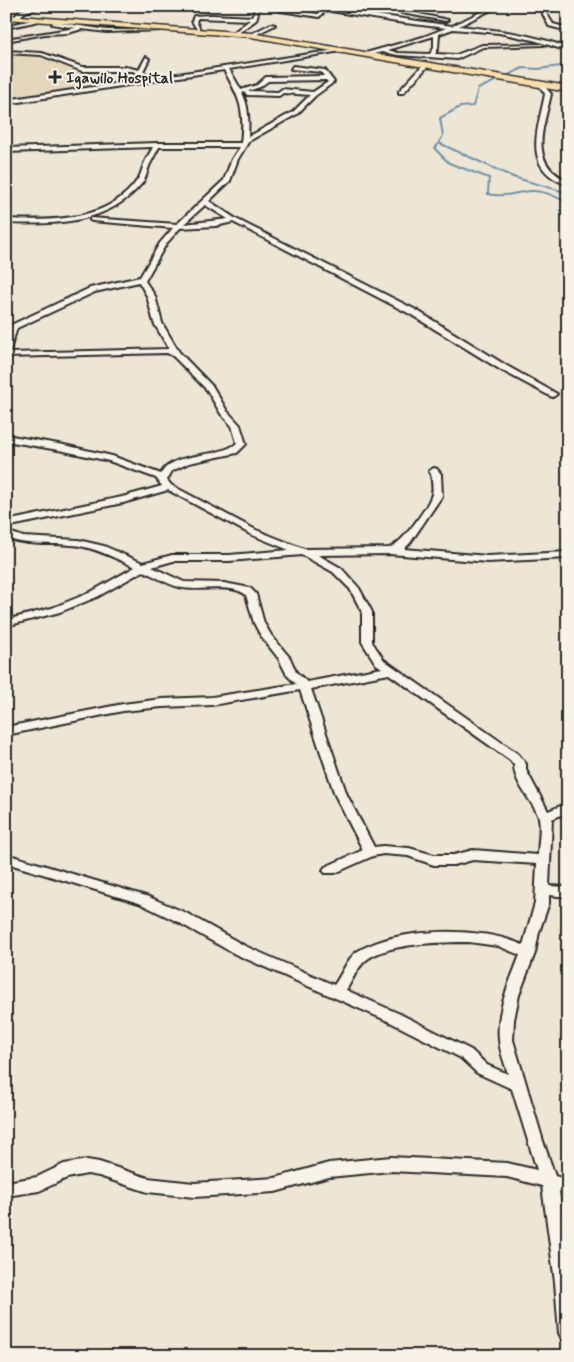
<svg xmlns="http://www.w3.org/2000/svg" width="574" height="1362" font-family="Mynerve,sans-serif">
<rect width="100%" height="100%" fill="#eee6d4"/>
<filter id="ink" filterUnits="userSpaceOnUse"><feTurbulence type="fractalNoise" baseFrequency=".02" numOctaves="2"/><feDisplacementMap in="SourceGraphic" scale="10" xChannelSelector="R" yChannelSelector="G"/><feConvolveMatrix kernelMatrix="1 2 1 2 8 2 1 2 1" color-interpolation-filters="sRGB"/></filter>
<g filter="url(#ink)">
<path fill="#e4d7bc" d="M6 53 42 54 79 68 98 71 111 84 6 100Z"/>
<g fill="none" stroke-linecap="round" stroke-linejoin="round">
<path stroke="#7092aa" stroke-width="2" d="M568 65 538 69 523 68 478 89 473 106 460 107 440 118 443 136 435 149 449 163 489 178 488 194C503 198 516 192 531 191 544 190 556 197 568 203
M439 143 513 177 568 193"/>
<defs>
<path id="minor" d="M35 6H43L25 12 17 19 13 18 21 10Z
M256 6H260L256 20 235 35 220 33 234 32 250 20 198 18 196 21 200 30 198 31 192 21 194 16 212 15 252 17Z
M281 6H286L284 9 318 14 320 11 324 12 319 17 281 11 279 9Z
M301 6H314L452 26 493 6H499L459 26C496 30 533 34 568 48V51L533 40 499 33 453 29 439 34 438 48 435 54 456 55 482 45 542 44 544 45 483 47 457 59 398 55 382 52 368 55 366 53 423 37 446 28 397 22ZM434 36V48L430 54 398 53 388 50Z
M402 6H406L404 10 405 11 448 20 446 21 402 13 399 10Z
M534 6 543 8 553 24 568 28V31L549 26 542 12Z
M37 19 39 21 6 28V26Z
M54 22 107 30H163L107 32 82 29 68 33 45 34 6 41V39L76 28 52 24Z
M271 24 275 25 253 36 249 35Z
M343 49 341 51 229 69 241 90 257 85 266 77 324 76 321 72 291 69 293 66 325 70 334 82 315 96 297 114 249 141 238 159 230 181 209 201 236 219 416 310 507 366 557 394 553 397 550 396 501 370 410 314 233 222 216 226 180 228 166 244 145 281 155 296 162 323 179 352 213 387 227 411 240 425 246 444 237 453 189 463 172 471 167 480 171 485 256 530 304 549 389 548C402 544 425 511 431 497 434 491 432 481 431 474L429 471 434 468 437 469 441 474 442 496 410 543 404 549 488 556 568 552V558L488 562 390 554 318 555 341 568 359 588 372 612V642L384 660 518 754 526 764V770L548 811 568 803V812L552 819 549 886 568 887V897L549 895V903L539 932 535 953 519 995 514 1020 513 1040 543 1141 555 1176 568 1180V1194L559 1191 568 1250V1341L562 1339 559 1333 555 1282 542 1186 507 1177 391 1171 329 1177 275 1192 194 1197 148 1192 99 1176 87 1174 67 1178 39 1191 6 1196V1182L37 1177 64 1164 87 1160 99 1162 148 1178 194 1183 275 1178 329 1163 391 1157 507 1163 537 1170 512 1089 477 1073 461 1058 390 1022 235 954 176 921 139 903 6 863V854L149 897 186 913 245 946 334 985C342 975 347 958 358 951 399 927 481 926 523 945L535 903 537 864 473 860 454 865H434L408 856 383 854 373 856 335 873H325L323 870 325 867 363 850 335 795 300 690 212 705 162 707 123 711 6 735V727L123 704 162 699 212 697 296 684 287 675 279 659 261 636 254 623 246 595C230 582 198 593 179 587 167 584 155 576 143 571L97 597 60 612 6 626V620L52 608 89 593 135 567C117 559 100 550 80 546 55 542 30 547 6 538V531L23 537 78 540 104 546 143 563 172 555H229L289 550 250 534 168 490 123 503 6 527V521L122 497 162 486 156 478 109 461 64 451 6 441V435L64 445 112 456 161 474C172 451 219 459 237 443L232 426 221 414 207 390 173 356 167 353 6 357V339L11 325 90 288 140 277 160 243 173 228 92 221 90 220V218L177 224 224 180 232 159 240 147H159C156 153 153 158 150 164 147 170 147 176 143 182 110 224 56 225 6 223V219C52 221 109 222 138 179 141 175 142 169 144 164 146 159 150 153 153 147L6 152V148L157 143H241C245 109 240 99 224 70L6 104V100L146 79 133 71H82L41 55 6 53V51L42 53 82 67H126L139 70 146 57 149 59 143 71 151 78ZM326 80 328 82 313 92 282 89 278 92 248 91 260 87 268 81ZM245 92 247 95 279 96 283 93 310 95 293 112 248 137C249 124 249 105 242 93ZM205 205 228 219 184 224ZM139 282 147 296 154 323 169 349 9 353 17 328 95 292ZM302 555 333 572 350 589 362 612V642L376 664 382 668 307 682 296 672 290 658 271 635 264 623 256 594 250 588 224 583 184 582 152 567 173 561H229ZM389 674 510 760 514 765C514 783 531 799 538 815 542 823 538 846 538 855L473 850 454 855H434L409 848 383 846 374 847 347 795 311 689ZM469 942 498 946 520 955C510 982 496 1010 499 1039 499 1050 505 1063 508 1074L487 1065 471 1050 400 1014 346 990C352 981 357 968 365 961 385 943 443 942 469 942Z
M424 64 429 65 403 93H399V91Z
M542 83 551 94C544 128 527 162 568 181V185C521 169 538 131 545 94L539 85Z"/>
<path id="trunk" d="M6 15 251 33 568 86V92L251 37 6 19Z"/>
</defs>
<use href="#minor" stroke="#2b2b2b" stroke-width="4"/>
<use href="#trunk" stroke="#2b2b2b" stroke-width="3"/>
<use href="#minor" fill="#f7f3e8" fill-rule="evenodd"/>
<use href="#trunk" fill="#f8deab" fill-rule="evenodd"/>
</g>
</g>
<path fill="#2b2b2b" stroke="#f7f3e8" stroke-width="2" d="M52.5 69.5h5v5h5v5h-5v5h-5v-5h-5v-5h5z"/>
<g text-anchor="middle" stroke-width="4" stroke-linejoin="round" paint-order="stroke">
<g font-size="16" font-weight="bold" fill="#2b2b2b" stroke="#f7f3e8" text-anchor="start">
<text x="66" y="83">Igawilo Hospital</text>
</g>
</g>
<rect width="574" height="1362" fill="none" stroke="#f7f3e8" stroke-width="25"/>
<rect x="12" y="12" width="549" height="1337" fill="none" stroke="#2b2b2b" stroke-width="2" filter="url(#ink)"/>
</svg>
